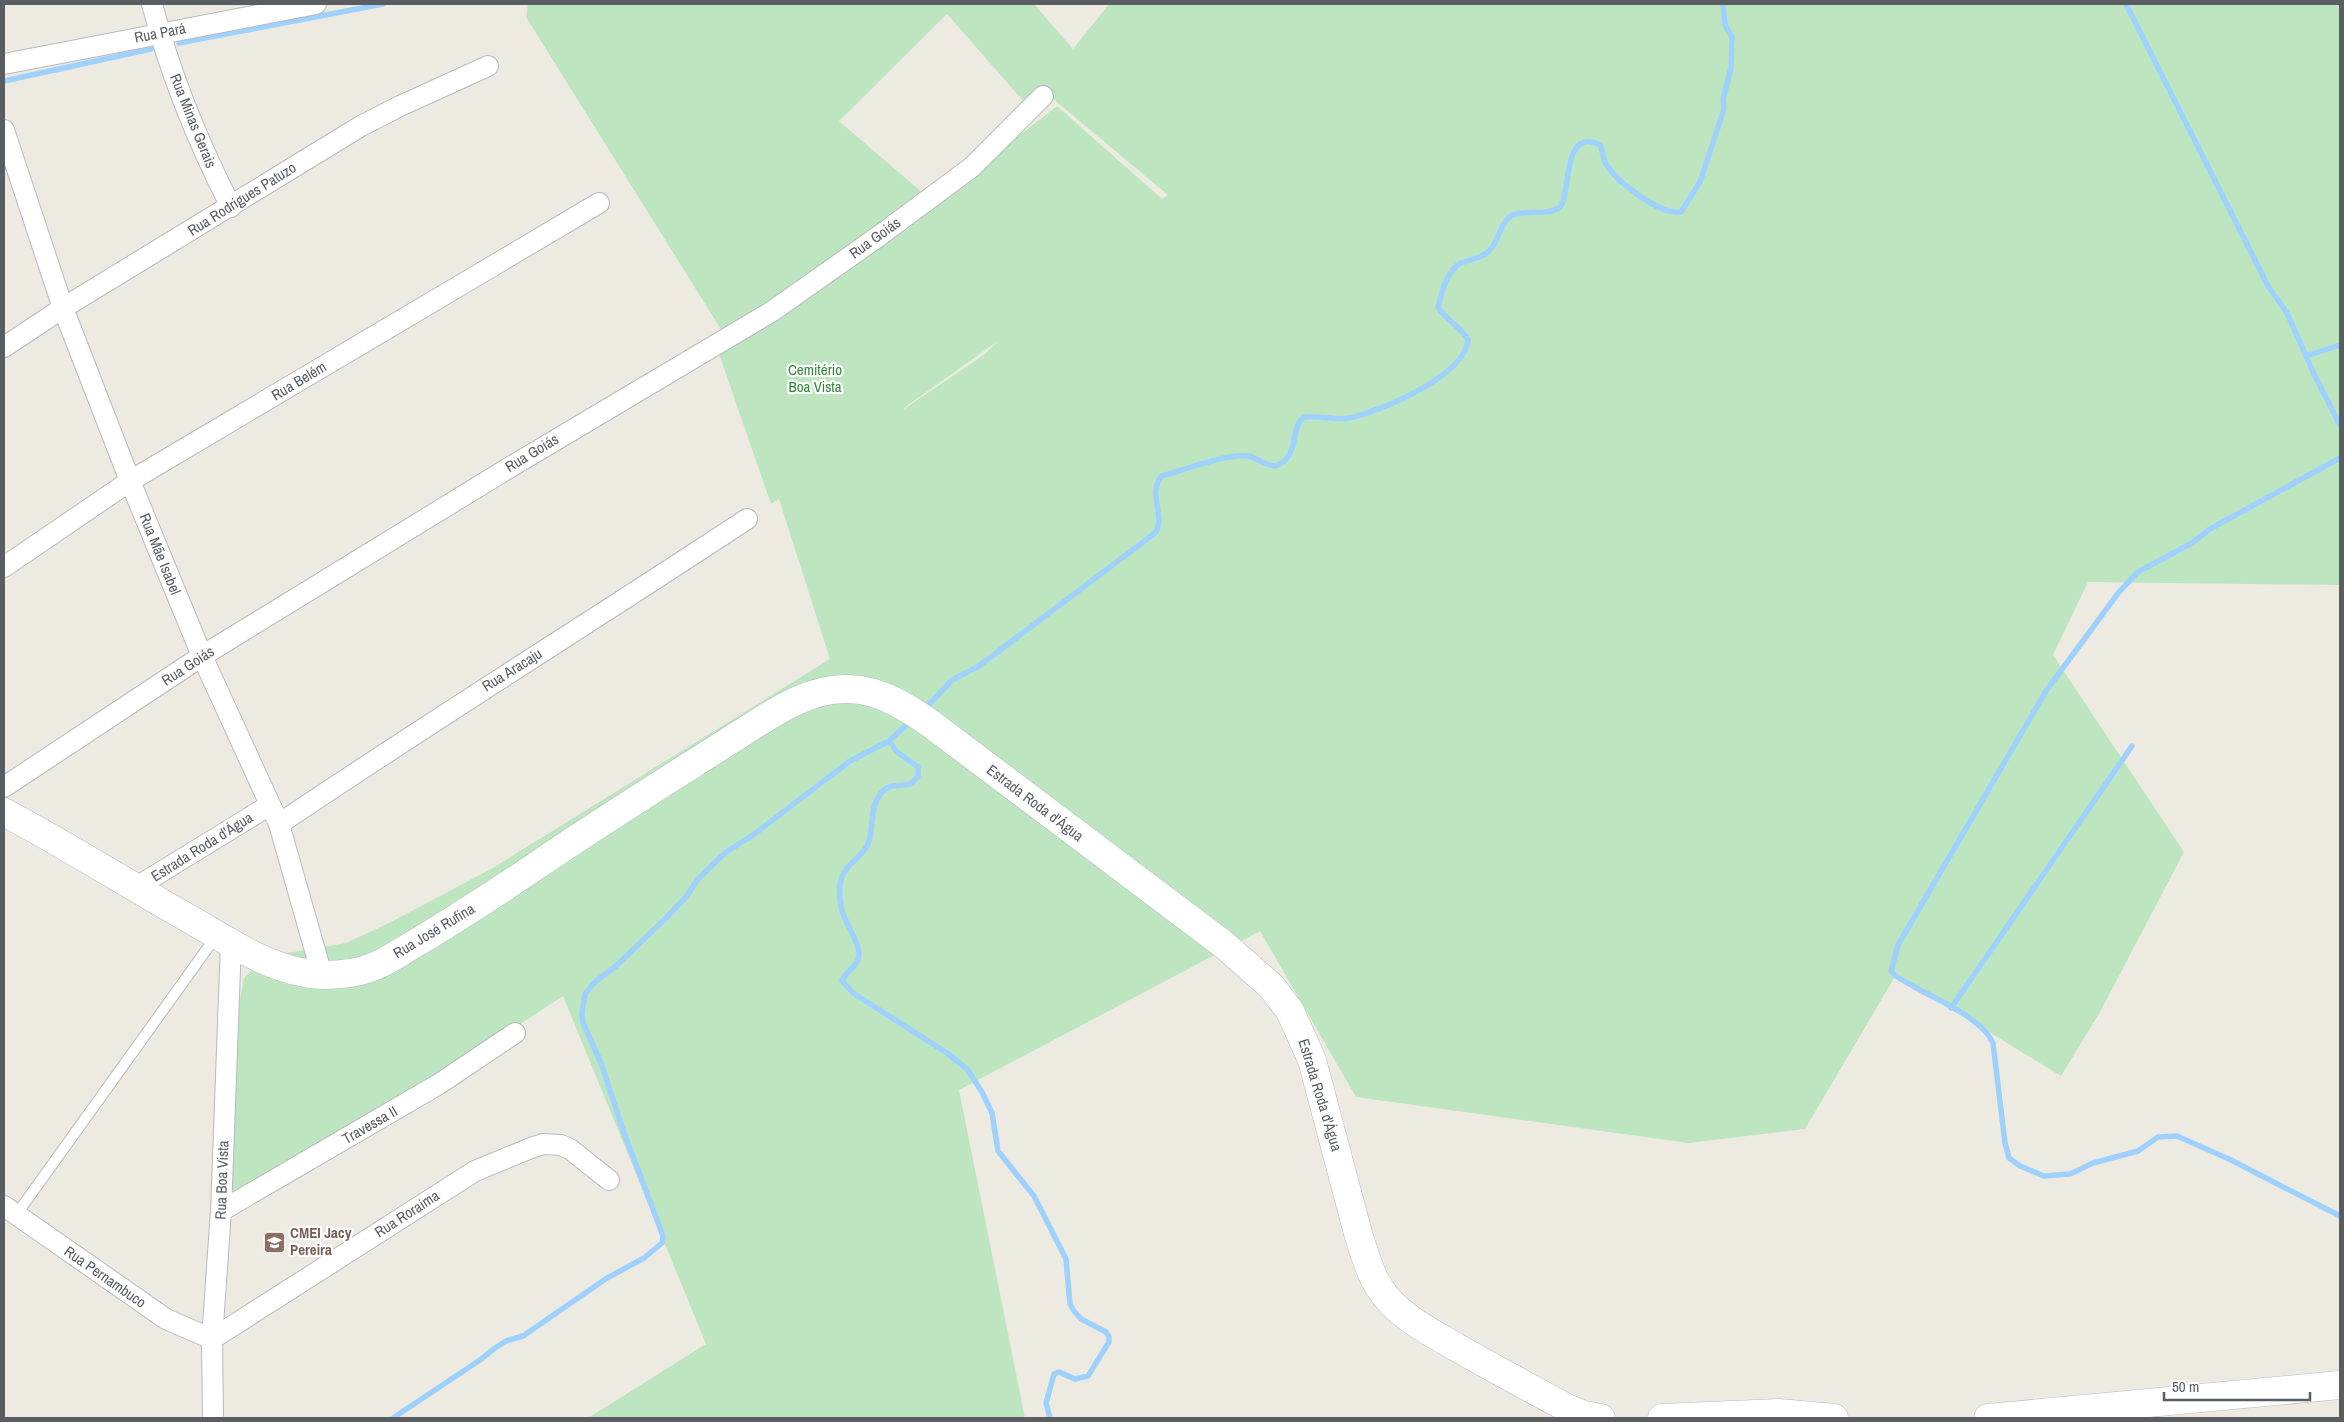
<svg xmlns="http://www.w3.org/2000/svg" width="2344" height="1422" font-family="'Archivo Narrow',sans-serif">
<rect width="100%" height="100%" fill="#edebe1"/>
<path fill="#bde5bf" fill-rule="evenodd" d="M528 4H1034L1073 49 1109 4H2340V585L2088 582 2053 655 2184 852 2100 1012 2061 1076 1896 975 1805 1129 1689 1143 1356 1097 1260 931 959 1090 1025 1418H588L706 1344 563 996 233 1212 225 1080 244 978 264 957 346 943 389 923 491 869 830 659 779 499 771 504 718 351 988 160 1057 106 1162 199 1168 195 1052 98 1033 112 947 14 839 121 924 194 727 339 526 17ZM998 341 985 354 904 409V408Z"/>
<g fill="none" stroke-linecap="round" stroke-linejoin="round">
<path stroke="#9fd1ff" stroke-width="5.5" d="M2126 4 2268 286 2287 313 2314 374 2340 425
M179 43 383 4
M4 81 151 49
M2306 356 2340 345
M2340 458 2210 529 2192 543 2138 572 2119 592 2046 691 1898 945 1891 971C1896 978 1906 982 1913 986 1937 1000 1982 1018 1993 1043L2005 1143 2009 1158 2020 1166 2044 1176 2070 1174 2093 1163 2138 1151 2158 1137 2177 1136 2231 1160 2340 1216
M923 711 952 680 979 666 1155 533C1167 517 1146 493 1162 476 1184 470 1232 451 1252 457 1263 461 1273 472 1284 461 1298 449 1291 427 1304 417 1320 415 1335 421 1350 418 1381 411 1465 376 1468 340 1460 326 1446 320 1438 307 1442 293 1446 271 1461 263 1470 259 1481 259 1489 251 1499 242 1499 224 1511 216 1525 208 1547 217 1560 207 1571 198 1561 125 1600 145 1603 151 1603 159 1606 164 1617 182 1659 215 1681 212L1700 182 1724 109 1723 99 1731 68 1732 37 1725 25 1723 4
M889 741 897 752 918 767V776L912 783C901 788 889 782 881 793 868 811 875 826 868 844 862 858 845 864 841 880 838 887 840 899 841 907 844 922 858 939 859 953 860 966 846 970 842 981L853 993 947 1053 967 1069 982 1092 992 1113 998 1151 1034 1196 1066 1259 1070 1304 1074 1311 1081 1319 1106 1332 1109 1337V1342L1088 1376 1075 1379 1059 1372 1054 1374 1046 1403 1050 1418
M1951 1008 2132 746
M393 1418 480 1360 495 1348 506 1341 523 1336 607 1278 644 1258 662 1243 663 1236 623 1130 601 1063 583 1023 582 1013 585 994 595 982 616 966 666 918 686 897 698 879 725 853 753 835 850 761 889 741 912 720"/>
<defs>
<path id="lane" d="M16 1215 217 935"/>
<path id="street" d="M152 4C170 74 198 142 231 207
M4 64 316 4
M4 130 63 308 130 481 202 656 279 824 322 975
M4 347 63 308 361 126 400 106 488 66
M4 567 130 481 599 203
M4 787 202 656 507 469 771 312 879 236 972 167 1043 96
M279 824C433 720 591 622 747 519
M135 888 270 805
M4 1206 166 1319 212 1339 475 1171 531 1148 543 1144 561 1145 570 1149 609 1180
M221 1211 439 1084 515 1033
M213 1418 212 1339 221 1211 231 942"/>
<path id="secondary" d="M4 812C66 845 126 883 188 918 230 942 273 973 323 975 341 975 359 973 375 966 391 960 406 948 421 940 459 917 496 893 533 868 597 824 663 783 729 741 765 719 805 687 849 689 880 690 907 707 931 724L1223 944 1271 986 1290 1011 1312 1060 1359 1237C1365 1254 1369 1272 1379 1287 1396 1315 1429 1331 1456 1347 1493 1368 1530 1388 1567 1408L1584 1415 1601 1418
M1662 1418 1779 1413 1834 1418
M1988 1418 2340 1385"/>
</defs>
<use href="#lane" stroke="#b7b9be" stroke-width="12"/>
<use href="#street" stroke="#b7b9be" stroke-width="22"/>
<use href="#secondary" stroke="#b7bac0" stroke-width="29"/>
<use href="#lane" stroke="#fff" stroke-width="10"/>
<use href="#street" stroke="#fff" stroke-width="20"/>
<use href="#secondary" stroke="#fff" stroke-width="28"/>
</g>
<defs>
<symbol id="school-square" viewBox="-11 -11 22 22"><rect x="-9" y="-9" width="18" height="18" rx="4" fill="#8d6e63" stroke="#fff"/><path d="M0-5L7-2L0 1L-7-2ZM-4 1L0 2.5L4 1V4Q0 6-4 4Z" fill="#fff"/></symbol>
</defs>
<g fill-rule="evenodd">
<use href="#school-square" x="262" y="1230" width="25" height="25"/>
</g>
<g text-anchor="middle" stroke-width="4.5" stroke-linejoin="round" paint-order="stroke">
<g font-size="15" fill="#5a5d62" stroke="#fff">
<text transform="translate(160 33) rotate(-11)" y="5">Rua Pará</text>
<text transform="translate(193 121) rotate(68)" y="5">Rua Minas Gerais</text>
<text transform="translate(242 199) rotate(-32)" y="5">Rua Rodrigues Patuzo</text>
<text transform="translate(875 238) rotate(-36)" y="5">Rua Goiás</text>
<text transform="translate(299 381) rotate(-31)" y="5">Rua Belém</text>
<text transform="translate(532 453) rotate(-31)" y="5">Rua Goiás</text>
<text transform="translate(160 554) rotate(68)" y="5">Rua Mãe Isabel</text>
<text transform="translate(188 666) rotate(-33)" y="5">Rua Goiás</text>
<text transform="translate(512 670) rotate(-32)" y="5">Rua Aracaju</text>
<text transform="translate(1035 803) rotate(37)" y="5">Estrada Roda d'Água</text>
<text transform="translate(202 847) rotate(-32)" y="5">Estrada Roda d'Água</text>
<text transform="translate(434 931) rotate(-31)" y="5">Rua José Rufina</text>
<text transform="translate(1320 1095) rotate(73)" y="5">Estrada Roda d'Água</text>
<text transform="translate(370 1125) rotate(-30)" y="5">Travessa II</text>
<text transform="translate(222 1180) rotate(-88)" y="5">Rua Boa Vista</text>
<text transform="translate(407 1214) rotate(-33)" y="5">Rua Roraima</text>
<text transform="translate(105 1277) rotate(35)" y="5">Rua Pernambuco</text>
</g>
<g font-size="15" fill="#35863d" stroke="#fff">
<text x="815" y="375">Cemitério<tspan x="815" dy="17">Boa Vista</tspan></text>
</g>
<g font-size="15" font-weight="bold" fill="#785e54" stroke="#fff" text-anchor="start">
<text x="290" y="1238">CMEI Jacy<tspan x="290" dy="17">Pereira</tspan></text>
</g>
</g>
<rect width="2344" height="1422" fill="none" stroke="#5a5d62" stroke-width="10"/>
<path d="M2164 1392v8h146v-8" fill="none" stroke="#5a5d62" stroke-width="2.5"/>
<text x="2172" y="1392" font-size="15" fill="#5a5d62" stroke="#ffffff" stroke-width="4" paint-order="stroke">50 m</text>
</svg>
